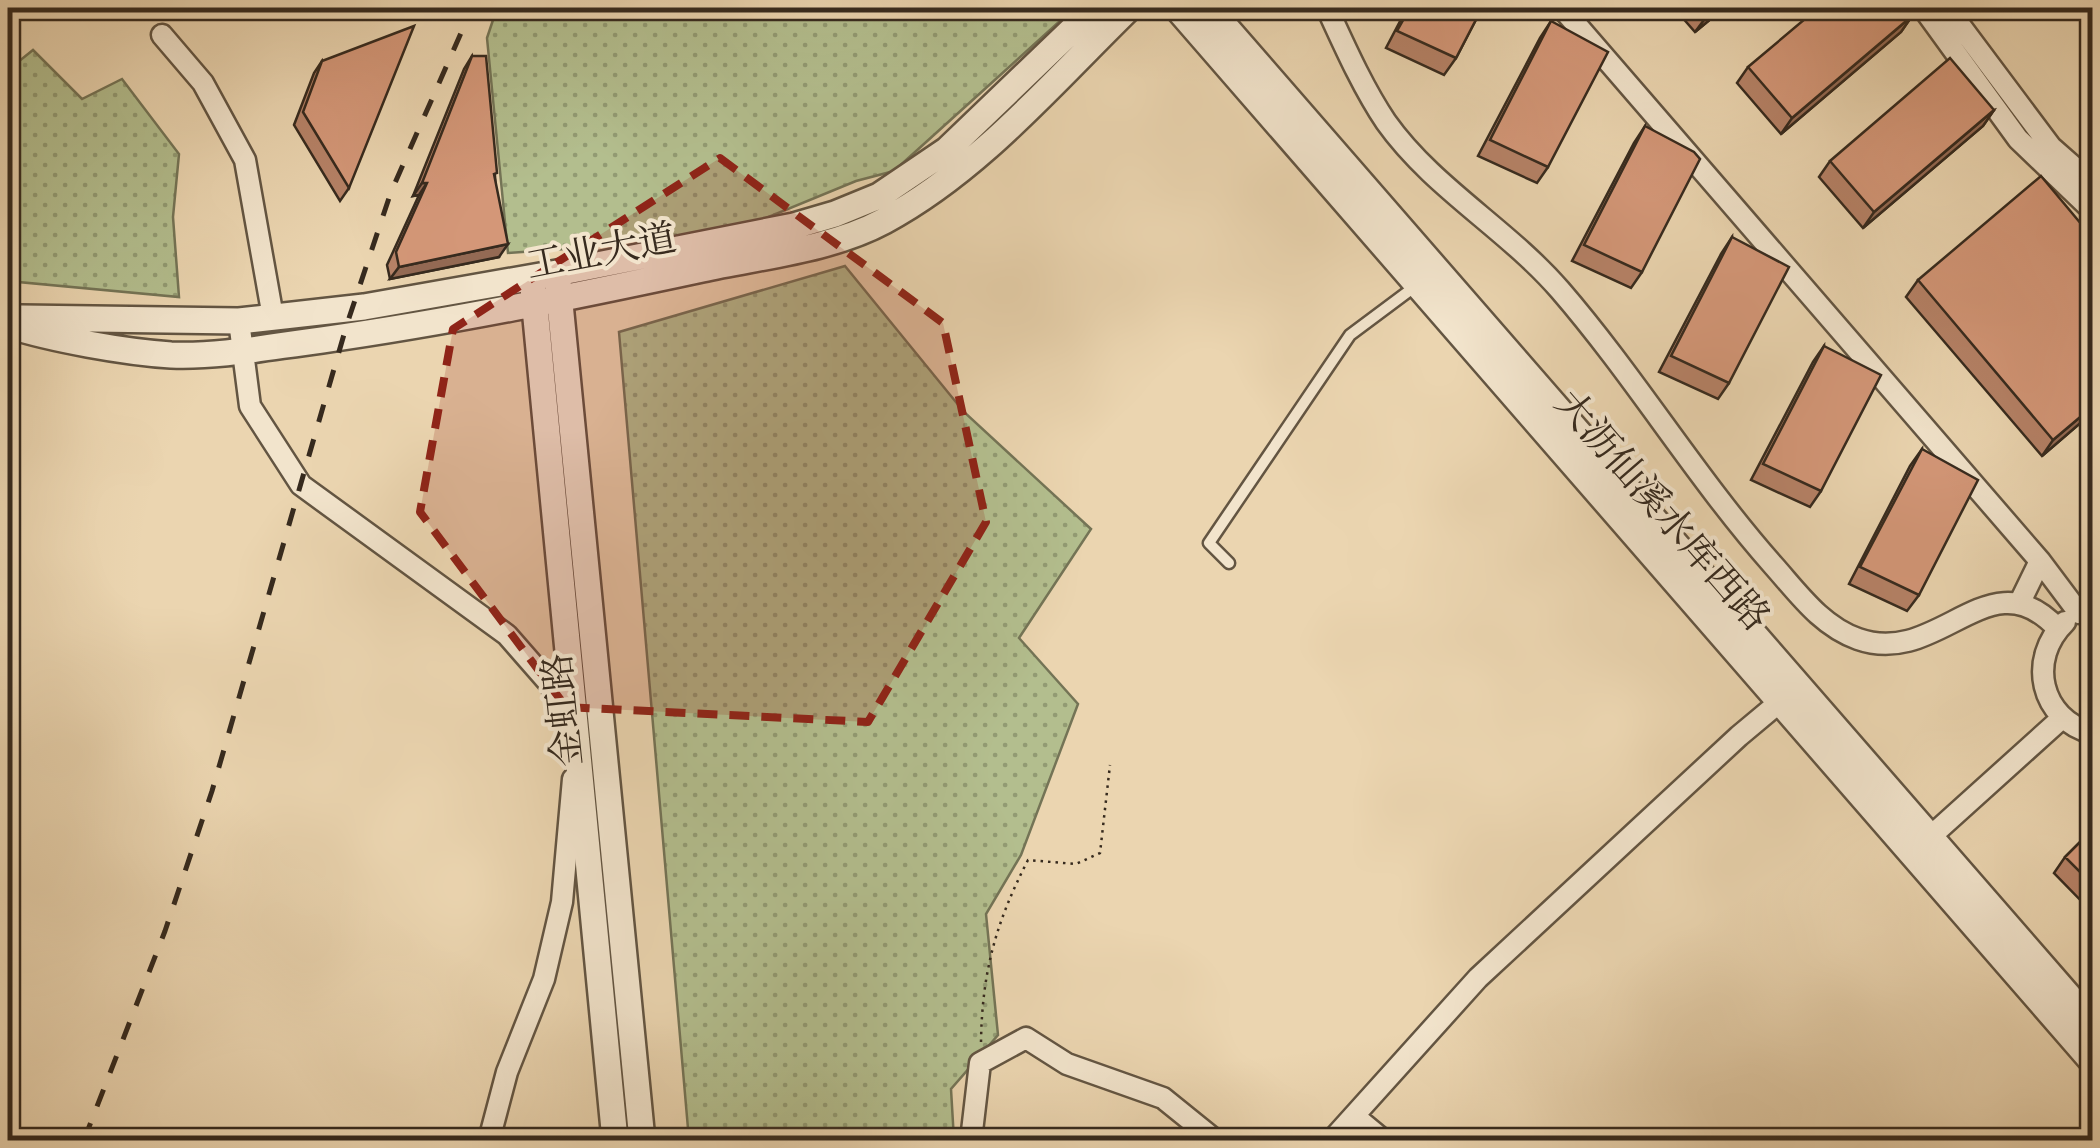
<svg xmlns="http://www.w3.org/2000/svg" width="2100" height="1148" font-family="'Old Standard TT','Noto Serif SC',serif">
<defs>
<pattern id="grass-dots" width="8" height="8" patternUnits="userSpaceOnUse" patternTransform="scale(2.5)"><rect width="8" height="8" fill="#b3be8e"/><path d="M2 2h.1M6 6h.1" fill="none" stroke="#929b73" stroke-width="1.8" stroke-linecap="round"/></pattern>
</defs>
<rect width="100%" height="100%" fill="#ebd5b0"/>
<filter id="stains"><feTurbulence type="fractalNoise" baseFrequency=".002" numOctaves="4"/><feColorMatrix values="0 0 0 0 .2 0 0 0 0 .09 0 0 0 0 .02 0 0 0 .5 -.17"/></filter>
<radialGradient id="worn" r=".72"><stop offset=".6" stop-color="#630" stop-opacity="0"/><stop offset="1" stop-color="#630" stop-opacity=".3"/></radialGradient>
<path fill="url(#grass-dots)" stroke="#747456" stroke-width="2.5" d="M497 8H1068L1060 21 894 171 856 181 737 230 684 239 636 237 579 248 508 253 487 38Z
M33 50 82 99 122 79 179 154 173 217 179 297 8 281V70Z
M845 266 964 412 1091 529 1019 638 1078 704 1021 855 986 914 998 1035 951 1089 954 1140H689L619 332Z"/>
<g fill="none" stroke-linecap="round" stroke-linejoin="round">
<defs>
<path id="service" d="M1229 563 1209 543 1350 335 1417 285"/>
<path id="minor" d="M1327 8C1344 45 1363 88 1386 122 1433 188 1506 228 1560 290 1636 378 1696 478 1773 565 1798 593 1821 626 1858 639 1940 668 1989 554 2058 629
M1562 8 2040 561 2079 613
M1923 8 2018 139 2092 210
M1947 8 2051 147 2092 183
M162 35 203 83 245 160 273 317
M239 321 250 406 301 485 507 635 549 683 563 707 569 727
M2019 604 2040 561
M2065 622C2027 659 2040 719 2092 733
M1919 847 2062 718
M1354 1116 1383 1140
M489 1140 507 1072 544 979 562 902 573 779
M971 1140 980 1063 1026 1038 1067 1064 1163 1098 1215 1140
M1332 1140 1478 978 1739 736 1788 695"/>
<path id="tertiary" d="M1177 8 2092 1061
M1209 8 2092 1023
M558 283 642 1140
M533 287 615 1140
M21 318 239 321 364 307 557 273 794 226 835 214 879 196 947 150 1095 8
M8 325C52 339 124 352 171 355 221 357 273 346 322 340 449 322 576 296 702 269 761 256 830 250 884 221 979 170 1053 82 1129 8"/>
</defs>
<use href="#service" stroke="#635542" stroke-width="15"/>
<use href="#minor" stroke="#635542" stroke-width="25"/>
<use href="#tertiary" stroke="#635542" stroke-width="30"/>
<path stroke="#362a1e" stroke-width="2.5" stroke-dasharray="2.5 5" stroke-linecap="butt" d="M981 1042C982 972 996 922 1028 860L1076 864 1100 853 1110 765"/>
<use href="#service" stroke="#f2e4cc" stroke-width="10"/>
<use href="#minor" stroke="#f2e4cc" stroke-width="20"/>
<use href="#tertiary" stroke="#f2e4cc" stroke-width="25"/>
<path stroke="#362a1e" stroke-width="5" stroke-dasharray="18 18" stroke-linecap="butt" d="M84 1140 165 931 212 791 347 324 391 192 472 8"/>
</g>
<path fill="#b68267" stroke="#362a1e" stroke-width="2.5" d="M1407 8H1482L1456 58 1444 75 1386 48Z
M1674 8H1724L1695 32Z
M1912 16 1901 32 1781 134 1737 83 1748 67Z
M1551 21 1548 167 1537 183 1478 156 1540 38Z
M472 56 495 176 499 257 390 279 387 265 419 195 413 196 464 69Z
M322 61 349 188 340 201 294 125 314 73Z
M1994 110 1983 126 1863 228 1819 177 1830 161Z
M1645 126 1642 272 1631 288 1572 261 1634 143Z
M1732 237 1729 383 1718 399 1659 372 1721 254Z
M1918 280 2092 413 2042 456 1906 297Z
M1824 346 1821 491 1810 507 1751 480 1813 362Z
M1922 449 1919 595 1907 611 1849 584 1910 466Z
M2092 830V912L2054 873 2065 857Z"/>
<path fill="#946a54" stroke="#362a1e" stroke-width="2.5" d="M1717 8H1724L1695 32 1707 16Z
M1912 16 1901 32 1781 134 1792 118Z
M1994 110 1983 126 1863 228 1874 212Z
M422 183H427L419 195 413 196Z
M508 244 499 257 390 279 399 267Z
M2092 407V413L2042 456 2053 440Z"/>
<path fill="#d49778" stroke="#362a1e" stroke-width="2.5" d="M1410 8H1482L1456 58 1397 31Z
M1699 8H1717L1707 16Z
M1818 8H1905L1912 16 1792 118 1748 67Z
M1551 21 1608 52 1548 167 1490 140Z
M414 26 349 188 303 112 322 61Z
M472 56H486L497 173 494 174 508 244 399 267 396 252 427 183H422Z
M1950 58 1994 110 1874 212 1830 161Z
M1645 126 1694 152 1700 159 1642 272 1584 245Z
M2041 176 2092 237V407L2053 440 1918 280Z
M1732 237 1789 267 1729 383 1671 356Z
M1824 346 1881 375 1821 491 1763 464Z
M1922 449 1978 480 1919 595 1860 567Z
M2092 830V884L2065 857Z"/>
<path fill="#8f2418" fill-opacity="0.2" stroke="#8f2418" stroke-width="8" stroke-dasharray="20 12" stroke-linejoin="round" d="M720 158 943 323 986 522 868 722 566 707 420 512 453 329Z"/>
<g text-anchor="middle" stroke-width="8" stroke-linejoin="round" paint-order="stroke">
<g font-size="38" fill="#362a1e" stroke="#f2e4cc">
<text transform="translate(601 251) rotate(-11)" y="13">工业大道</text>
<text transform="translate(1663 510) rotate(49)" y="13">大沥仙溪水库西路</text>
<text transform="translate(562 710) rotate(-96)" y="13">金虹路</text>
</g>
</g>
<rect width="2100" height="1148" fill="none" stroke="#ebd5b0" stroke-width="40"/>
<rect x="10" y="10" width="2080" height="1128" fill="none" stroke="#362a1e" stroke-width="5"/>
<rect x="20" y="20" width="2060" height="1108" fill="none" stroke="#362a1e" stroke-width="2.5"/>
<rect width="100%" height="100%" filter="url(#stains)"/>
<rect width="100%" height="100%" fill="url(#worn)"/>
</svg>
